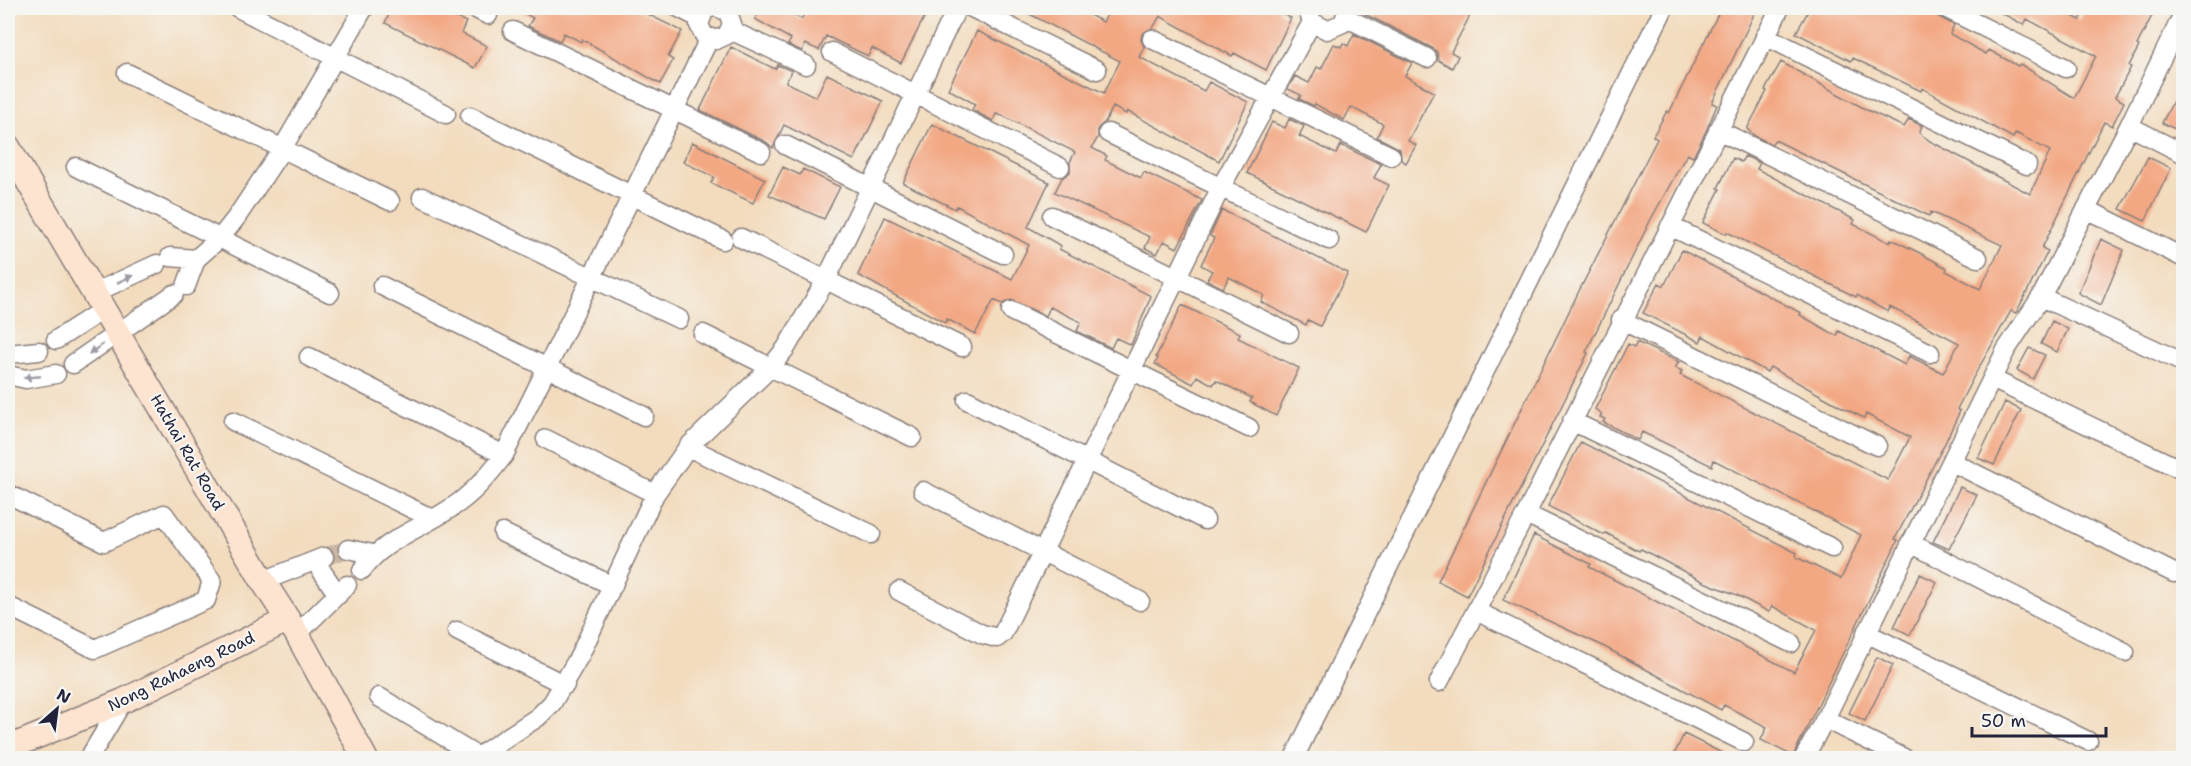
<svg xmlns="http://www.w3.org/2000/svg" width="2191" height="766" font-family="'Shantell Sans',sans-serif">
<rect width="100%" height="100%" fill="#f6f6f2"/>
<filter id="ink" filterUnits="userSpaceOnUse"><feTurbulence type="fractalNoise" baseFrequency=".0167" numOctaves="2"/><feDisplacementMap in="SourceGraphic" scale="12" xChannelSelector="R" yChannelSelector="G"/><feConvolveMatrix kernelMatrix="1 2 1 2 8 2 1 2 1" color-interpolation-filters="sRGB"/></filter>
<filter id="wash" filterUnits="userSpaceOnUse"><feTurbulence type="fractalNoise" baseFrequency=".008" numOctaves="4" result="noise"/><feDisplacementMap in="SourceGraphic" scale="24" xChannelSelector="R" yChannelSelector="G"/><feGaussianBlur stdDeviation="1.35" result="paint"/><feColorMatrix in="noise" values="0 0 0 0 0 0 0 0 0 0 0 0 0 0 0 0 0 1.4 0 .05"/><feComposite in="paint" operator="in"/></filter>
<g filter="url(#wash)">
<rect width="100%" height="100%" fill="#f3dcbe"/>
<g id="blocks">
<path fill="#f3a884" d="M392 8H437L466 22 461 33 487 46 475 68 385 23Z
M515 8H635L682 31 668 57 673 60 660 84 582 39 581 42 564 33 560 41 528 26 533 18Z
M761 8H780L801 19 809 8H929L901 63 872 48 868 56 826 36 819 50 805 44 802 51 788 45 791 39 755 19Z
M1018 8H1076L1103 22 1111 8H1280L1278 12 1291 18 1266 70 1234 53 1232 56 1160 16 1153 28 1142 34 1141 40 1144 47 1139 57 1204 91 1209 82 1248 102 1219 161 1127 111 1126 114 1113 107 1105 122 1098 128V137L1092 148 1107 156 1105 160 1141 178 1144 172 1202 200 1177 248 1164 241 1157 254 1145 248 1150 237 1055 192 1062 178 1070 172V162L1075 152 1003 116 996 114 993 121 972 110 975 104 948 89 977 31 1104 93 1120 61Z
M1369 8H1474L1451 52 1458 56 1452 68 1438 60 1437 52 1432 48 1365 14Z
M1721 8H1757L1712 103 1717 105 1706 131 1693 157 1687 154 1650 221 1586 352 1588 353 1467 596 1438 581 1577 295 1657 139 1653 136 1667 111 1669 113Z
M1810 8H1923L1954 25 1950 34 1986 54 1989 50 2018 66 2020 64 2074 98 2096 56 2027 19 2024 25 1992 8H2057L2080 20 2086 8H2156L2137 45 2139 46 2129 66 2131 67 2115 97 2124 102 2112 126 2104 122 2042 248 2048 251 2016 313 2011 311 1973 378 1957 409 1960 411 1945 443 1895 539 1898 540 1882 573 1793 756 1761 740 1767 727 1724 705 1721 710 1601 645 1503 600 1534 535 1591 564 1589 567 1794 672 1816 630 1772 606 1769 612 1737 595 1704 582 1641 549 1639 551 1606 533 1604 535 1548 506 1581 442 1797 553 1796 557 1841 579 1861 535 1714 460 1712 466 1642 432 1638 440 1603 422 1605 419 1600 417 1602 414 1595 409 1628 344 1634 347 1637 342 1679 362 1675 368 1682 371 1680 375 1888 480 1910 437 1866 414 1864 418 1840 406 1770 367 1767 372 1703 336 1700 342 1643 313 1659 283 1664 286 1682 250 1801 313 1800 315 1837 336 1839 331 1905 365 1909 356 1943 373 1959 343 1890 307 1888 312 1857 295 1856 297 1727 232 1726 234 1703 223 1720 189 1718 188 1733 158 1741 162 1745 156 1760 163 1757 169 1855 220 1853 224 1890 243 1891 239 1918 252 1947 268 1946 271 1980 289 2002 245 1931 212 1929 216 1775 140 1771 144 1755 136 1747 129 1767 91 1765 90 1781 62 1865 109 1904 127 1909 119 1922 126 1919 133 1930 141 2030 194 2050 151 2016 133 2013 138 1922 88 1921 91 1853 58 1851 61 1796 33Z
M1354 34 1412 63 1405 76 1434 92 1408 141 1416 145 1406 163 1401 160 1400 149 1377 137 1383 124 1351 107 1344 120 1315 104 1314 106 1299 99 1301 95 1288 89 1295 76 1309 83 1317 67 1321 69 1334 44 1341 47 1343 43 1348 46Z
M731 47 775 69 778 65 792 71 786 82 816 97 827 74 883 101 854 160 784 125 773 148 766 142 700 110Z
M2184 80V133L2162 123Z
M1289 119 1304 126 1299 136 1336 154 1341 145 1381 164 1374 178 1389 185 1366 232 1247 173 1272 122 1285 128Z
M932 124 1049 182 1028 227 1061 246 1059 249 1151 296 1131 345 1116 338 1111 348 1077 331 1081 322 1050 307 1046 316 1011 300 1002 304 994 300 975 334 947 319 945 323 858 275 885 217 1012 279 1029 245 957 206 955 209 903 183Z
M692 142 765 179 753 203 711 183 714 177 683 162Z
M2148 157 2171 168 2145 221 2120 209Z
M783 167 800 175 803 169 840 187 824 219 769 195Z
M1222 210 1348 273 1320 326 1308 320 1306 325 1261 302 1264 295 1229 277 1223 288 1207 280 1212 271 1201 265 1214 238 1210 236Z
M2101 239 2124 250 2101 305 2078 293Z
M1182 305 1240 333 1238 338 1299 368 1276 416 1250 402 1252 398 1216 380 1213 385 1197 376 1193 384 1155 364 1158 358 1156 357Z
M2052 321 2068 329 2057 352 2041 344Z
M2029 348 2045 355 2033 379 2017 370Z
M2005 402 2021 410 1994 465 1978 458Z
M1960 487 1977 495 1949 549 1933 542Z
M1920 574 1937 582 1910 635 1894 627Z
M1877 657 1893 665 1865 721 1849 713Z
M1684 734 1734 759H1672Z"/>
</g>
</g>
<g filter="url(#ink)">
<use href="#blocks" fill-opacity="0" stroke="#8a7f7c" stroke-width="1.5"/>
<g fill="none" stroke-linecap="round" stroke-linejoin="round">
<path stroke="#c9b7a4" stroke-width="18" stroke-dasharray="18 9" stroke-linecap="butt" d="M324 557 348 549"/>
<defs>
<path id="street" d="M238 8 446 114
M474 8 488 15
M679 8 699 18
M710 8 704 11 699 25 704 35 716 40 727 35 732 24 728 12 719 8
M972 8 1097 70
M1307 8 1312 22 1327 30 1343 23 1348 9
M1945 8 2066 68
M1347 18 1427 58
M730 30 806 65
M513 31 761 152
M1765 36 2027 165
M1152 39 1391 156
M832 52 1060 167
M127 73 390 201
M470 116 723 240
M2129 126 2184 154
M1718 130 1978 258
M1108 133 1329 240
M785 145 1003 254
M76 167 330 293
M422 197 679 319
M2086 209 2184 258
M1052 216 1289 333
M1670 226 1930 353
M741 238 962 347
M170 257 196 259
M186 286 196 259 221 237 236 218 282 149 364 8
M382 286 644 416
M94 293 157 264
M2041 297 2184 363
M1011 311 1249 428
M1621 320 1877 446
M703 334 912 437
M56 340 104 309
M8 354 39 351
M309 357 504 455
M73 364 174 294
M8 375 26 379 56 374
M1992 379 2184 471
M967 400 1205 520
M233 421 433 519
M1572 421 1832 548
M546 439 655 494
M688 447 871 534
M1952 462 2174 573
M923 491 1140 601
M8 494 104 542 164 514 212 581 206 600 95 649 8 606
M1526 514 1791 643
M503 533 613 586
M1910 543 2125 652
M348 549 373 554
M315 561 338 595
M362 570C382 541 419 529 448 510 471 496 488 476 504 455L709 39
M263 581 324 557
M899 591 982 634 997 638 1003 633 1221 187 1312 22
M1476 611 1744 742
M457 631 565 685
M1866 633 2088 741
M297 634 347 585
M1439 682 1526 514 1780 8
M379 697 478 757
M89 758 123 701
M476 758 538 717 552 703 580 655 655 494 688 447 770 368 786 348 826 280 957 8
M1294 758 1664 8
M1804 758 1825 719
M1904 758 1825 719 2006 350 2041 297 2129 126 2184 12"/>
<path id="secondary" d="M8 147 263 581 297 634 365 758
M8 748 123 701 287 620"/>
</defs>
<use href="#street" stroke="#8a7f7c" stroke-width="21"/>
<use href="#secondary" stroke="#8a7f7c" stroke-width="27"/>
<use href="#street" stroke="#fff" stroke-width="18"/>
<use href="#secondary" stroke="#fde4d0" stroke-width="24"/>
</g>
<defs><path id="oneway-solid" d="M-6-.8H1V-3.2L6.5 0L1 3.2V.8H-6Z" transform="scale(1.5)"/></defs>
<g fill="#9c9ca7">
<use href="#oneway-solid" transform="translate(125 279) rotate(-25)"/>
<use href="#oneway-solid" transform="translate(96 349) rotate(146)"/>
<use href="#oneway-solid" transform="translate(32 377) rotate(175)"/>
</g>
</g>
<g text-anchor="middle" stroke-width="4.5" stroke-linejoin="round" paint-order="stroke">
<g font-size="16" fill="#22223b" stroke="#f6f6f2">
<text transform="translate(188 452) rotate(60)" y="6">Hathai Rat Road</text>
<text transform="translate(181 671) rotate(-26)" y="6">Nong Rahaeng Road</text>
</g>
</g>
<rect width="2191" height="766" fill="none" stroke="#f6f6f2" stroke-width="30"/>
<g transform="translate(57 709) rotate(28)" stroke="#f6f6f2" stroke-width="4.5" paint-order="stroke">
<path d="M0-4.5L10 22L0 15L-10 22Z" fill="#22223b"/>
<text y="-9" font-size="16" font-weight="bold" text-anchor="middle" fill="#22223b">N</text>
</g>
<path d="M1972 727v9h134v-9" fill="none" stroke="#22223b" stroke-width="3"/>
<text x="1981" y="727" font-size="18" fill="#22223b" stroke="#f6f6f2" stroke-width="4.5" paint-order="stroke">50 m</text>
</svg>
